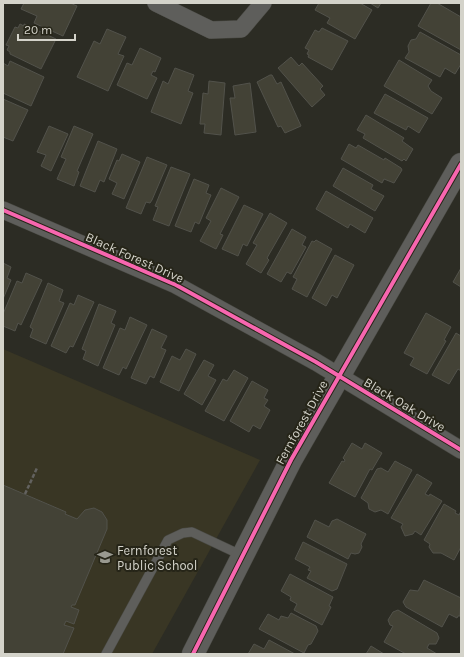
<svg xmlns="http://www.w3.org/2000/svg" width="464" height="657" font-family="Karla,sans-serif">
<rect width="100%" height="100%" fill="#2c2c24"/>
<path fill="#393624" d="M3 349 260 460 152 654H3Z"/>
<path fill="#434236" stroke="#52524b" d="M24 3H70L77 6 63 36 34 23 37 16 21 9Z
M319 3H360L372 10 355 39 327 23 330 18 315 10Z
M370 3H381L378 8Z
M431 3H437L461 17V50L418 26Z
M20 24 24 26V24L56 39 41 69 10 54V52L7 50 9 46 6 45 15 27 18 28Z
M322 28 348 41 332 70 308 57 309 55 307 54 309 50 305 48 315 30 319 32Z
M107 29 126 37 118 54 124 56 108 91 77 77 94 41 100 44Z
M420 32 461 55V64L455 74 445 68 440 77 405 58 409 52 408 46 411 40 416 39Z
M140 48 161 58 155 72 153 71 151 75 157 78 147 99 117 85 127 63 132 65Z
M291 57 299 66 302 63 323 86 320 89 325 95 312 107 278 68Z
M399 60 432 80 428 86 431 91 442 98 432 114 384 86Z
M10 61 44 77 31 106 3 93V63L8 66Z
M175 68 194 75 188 91 193 93 181 124 151 112 163 81 168 84Z
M270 75H272L277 84 281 82 301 126 285 133 281 126 278 127 257 82Z
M209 81 225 83 221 135 204 133 205 124H200L203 93 208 94Z
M250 83 256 132 235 135 230 98H235L233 86Z
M385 94 428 118 419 133 408 126 406 130 374 113Z
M3 99 28 110 13 141 3 137Z
M366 115 404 138 402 141 413 149 406 161 404 159 402 161 363 138 365 134 357 130Z
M49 126 68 134 51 171 41 166 46 155 37 152Z
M74 126 93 134 77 171 79 172 74 186 57 179 66 159 61 157Z
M98 141 117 149 104 182 100 180 95 192 80 186Z
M349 144 356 148 358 145 384 160 385 158 401 168 402 170 394 183 384 179 382 183 341 159Z
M122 154 140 162 124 199 112 194 117 183 109 179 117 160 119 161Z
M147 157 167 165 152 200 150 203 146 202 141 214 126 208Z
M171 167 190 174 169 226 153 220 158 207 155 206Z
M343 168 373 185 371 189 384 196 375 211 333 186Z
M194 179 209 185 206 193 211 195 199 224 195 222 191 232 175 226Z
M221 188 239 197 220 234 223 235 216 249 200 241 211 221 206 218Z
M326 191 373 218 365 233 350 224 348 228 316 209Z
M244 205 263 214 247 246 243 244 238 256 222 249Z
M270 213 287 223 267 258 269 260 261 273 246 264 257 245 253 243Z
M292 229 306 237 302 245 306 247 291 274 287 272 281 282 267 274Z
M316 240 332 249 307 297 292 289 297 279 293 277 312 241 314 242Z
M335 255 354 265 337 298 332 295 326 306 312 298Z
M3 263 11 267 7 278 11 280 3 299Z
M461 268V287L453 282Z
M26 273 42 280 21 325 18 323 15 331 3 326V314L17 281 22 283Z
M48 283 63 290 59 301 64 303 46 344 30 337 33 329 30 327Z
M78 295 94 302 73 347 70 346 66 353 51 346 70 303 74 305Z
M99 304 116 311 111 323 115 325 98 366 83 359 86 351 82 349Z
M426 313 451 327 444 340 446 341 427 374 410 365 414 358 404 353Z
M130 317 147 325 126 369 123 367 119 375 103 368 120 328 125 330Z
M152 329 167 336 161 348 166 350 154 378 150 376 146 384 131 378Z
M456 333 461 336V371L458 369 449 384 432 375Z
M186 349 196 354 179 391 160 382 172 356 180 360Z
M204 360 214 365 208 376 216 380 202 405 184 394Z
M234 370 248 378 224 421 205 411 223 379 227 381Z
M252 381 268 390 264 398 268 400 264 406 270 410 260 429 253 425 249 432 230 421Z
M352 443 362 449 365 443 382 453 372 470 370 469 355 497 329 483 342 461 344 462 345 460 343 458Z
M395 461 412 470 388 514 381 510 375 512 369 509 368 503 361 498 377 469 381 468 388 472Z
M417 474 432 483 425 494 429 496 430 494 442 501 421 535 415 531 413 534 405 536 401 527 403 524 391 518Z
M3 485 66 512 65 514 77 519 85 510 94 508 102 512 107 520V529L75 605H72L71 607 79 610 74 624 66 621 64 625 74 628 63 654H3Z
M444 504 456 511 455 513 459 515 461 511V547L454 560 441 553H433L429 547 430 544 424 540Z
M337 519 366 534 361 544 362 547 359 553 355 554 351 553 348 559 307 537 315 520 329 527 332 521Z
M303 542 347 564 337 589 332 591 307 578 311 571 308 570 310 567 295 559Z
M290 574 333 597 329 606 331 607 322 625 294 610 297 604 290 600 291 597 281 591Z
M424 580 461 598 460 616H458L457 618 449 614 442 627 406 607 403 602 410 590 418 591Z
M398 610 437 633 439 638 436 644H429L427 648 437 654H406L384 642 393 626 390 625 388 620 393 612Z
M291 613 316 626 318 631 311 644 308 645 304 653 259 629 268 614 279 620 281 616 288 618Z
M269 640 295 654H248L254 644 264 649Z
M371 646 384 654H366Z"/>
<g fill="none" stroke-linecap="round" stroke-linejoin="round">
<defs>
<path id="service" d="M106 654 168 540 183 533 192 532 243 556"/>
<path id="minor" d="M156 3 211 30 241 29 263 3
M3 210 176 285 316 362 461 450"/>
<path id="tertiary" d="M193 654 291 460 461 164"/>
</defs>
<use href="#service" stroke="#494943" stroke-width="10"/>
<use href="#minor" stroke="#494943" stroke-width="18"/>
<use href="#tertiary" stroke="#494943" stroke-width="23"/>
<path stroke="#63625f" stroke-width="2.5" stroke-dasharray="4 2" stroke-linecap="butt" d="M25 494 37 468"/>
<use href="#service" stroke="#5e5e5b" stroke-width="9"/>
<use href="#minor" stroke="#5e5e5b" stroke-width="17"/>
<use href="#tertiary" stroke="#5e5e5b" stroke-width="22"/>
<defs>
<path id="cycleway" d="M3 210 176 285 316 362 461 450
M193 654 291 460 461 164"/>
</defs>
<use href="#cycleway" stroke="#262518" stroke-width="6"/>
<use href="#cycleway" stroke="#f766af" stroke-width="4"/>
</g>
<defs>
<symbol id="school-bare" viewBox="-9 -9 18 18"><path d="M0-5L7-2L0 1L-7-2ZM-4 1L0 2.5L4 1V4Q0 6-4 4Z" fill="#999990" stroke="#262518" stroke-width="2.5" paint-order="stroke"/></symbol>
</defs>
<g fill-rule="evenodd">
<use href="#school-bare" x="94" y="546" width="22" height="22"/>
</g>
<g text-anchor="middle" stroke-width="4" stroke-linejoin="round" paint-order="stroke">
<g font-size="13" fill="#d4d3ca" stroke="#262518">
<text transform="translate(135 257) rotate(24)" y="5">Black Forest Drive</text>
<text transform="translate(405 404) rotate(31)" y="5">Black Oak Drive</text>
<text transform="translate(301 422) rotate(-61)" y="5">Fernforest Drive</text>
</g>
<g font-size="13" fill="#d4d3ca" stroke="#262518" text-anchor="start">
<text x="117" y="555">Fernforest<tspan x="117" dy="15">Public School</tspan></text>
</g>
</g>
<rect width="464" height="657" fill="none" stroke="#d4d3ca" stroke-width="8"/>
<path d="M18 34v6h57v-6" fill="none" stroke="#d4d3ca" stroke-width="2"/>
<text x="24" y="34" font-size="12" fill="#d4d3ca" stroke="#262518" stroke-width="3" paint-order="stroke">20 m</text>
</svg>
